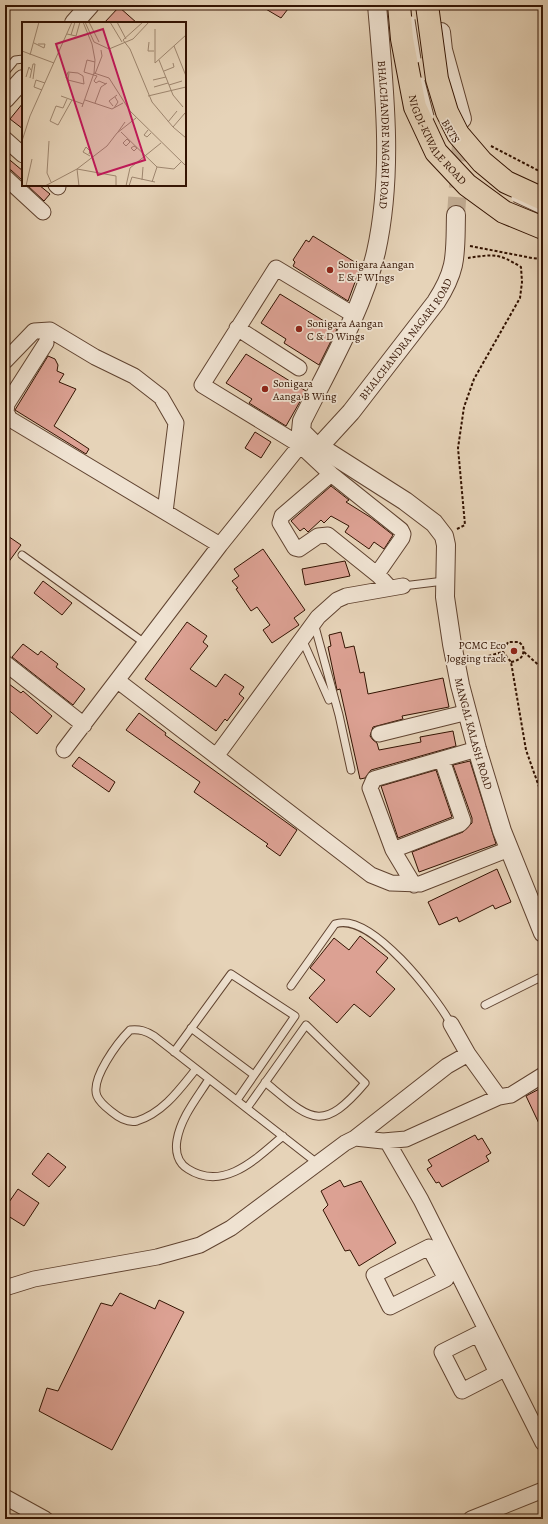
<svg xmlns="http://www.w3.org/2000/svg" width="548" height="1524" font-family="Alegreya,serif">
<rect width="100%" height="100%" fill="#e6d3b8"/>
<filter id="stains"><feTurbulence type="fractalNoise" baseFrequency=".005" numOctaves="4"/><feColorMatrix values="0 0 0 0 .2 0 0 0 0 .09 0 0 0 0 .02 0 0 0 .5 -.17"/></filter>
<radialGradient id="worn" r=".72"><stop offset=".6" stop-color="#630" stop-opacity="0"/><stop offset="1" stop-color="#630" stop-opacity=".3"/></radialGradient>
<path fill="#dca193" stroke="#331302" d="M259 5H291L281 18Z
M119 7 137 23H104Z
M23 103V129L10 119Z
M5 156 23 171V181L11 170 5 168Z
M27 185H39L50 194 44 201Z
M313 236 361 266 348 301 293 266 295 262 293 260 306 240 309 242Z
M280 294 337 329 319 365 284 343 286 339 261 323Z
M246 354 306 391 286 426 249 403 252 399 226 383Z
M48 356 55 359 58 365 57 371 64 374 59 382 76 389 54 426 89 449 86 454 15 410Z
M255 432 271 442 261 458 245 448Z
M331 486 349 500 346 502 370 517 393 535 384 549 374 542 369 549 345 532 349 526 331 516 324 523 321 520 308 532 304 528 300 531 291 521Z
M5 534 21 545 5 567Z
M263 549 305 610 294 618 299 625 272 643 263 630 270 625 257 607 251 611 236 589 238 588 232 581 239 576 234 569Z
M345 561 350 576 305 585 302 569Z
M43 581 72 603 62 615 34 593Z
M187 622 207 636 203 642 208 646 190 669 216 687 225 674 244 687 239 694 244 698 227 721 225 719 216 731 145 679Z
M341 632 345 648 354 646 360 673 364 672 368 694 443 678 449 707 402 716 403 719 373 727 370 736 373 740 377 743 379 750 421 742 420 737 453 731 456 746 371 770 365 778 360 779 340 689 337 690 328 647 331 646 329 635Z
M23 644 38 655 41 651 58 664 56 667 85 689 73 705 12 657Z
M5 681 21 693 23 691 52 716 37 734 5 707Z
M139 713 166 733 165 735 297 830 280 856 266 846 268 844 194 792 200 782 126 730Z
M79 757 115 782 109 792 72 766Z
M470 761 496 844 419 872 412 852 463 832 472 823V818L453 765Z
M436 770 452 817 398 838 381 786Z
M497 869 511 902 495 909 493 905 459 922 457 917 439 925 428 902Z
M360 936 388 958 376 972 395 989 370 1017 354 1004 337 1023 309 998 325 980 310 968 334 938 349 950Z
M543 1087V1132L526 1096Z
M475 1135 478 1140 482 1138 491 1153 486 1156 489 1161 442 1187 439 1182 436 1183 427 1169 432 1166 428 1160Z
M48 1153 66 1167 49 1187 32 1174Z
M340 1180 344 1187 361 1181 396 1243 359 1266 350 1250 345 1251 323 1210 328 1205 321 1191Z
M18 1189 39 1203 24 1226 5 1214V1208Z
M120 1293 155 1309 159 1300 184 1312 112 1450 39 1411 47 1388 58 1391 101 1303 112 1306Z"/>
<g fill="none" stroke-linecap="round" stroke-linejoin="round">
<path stroke="#c2ad94" stroke-width="18" stroke-dasharray="18 9" stroke-linecap="butt" d="M456 215 462 129"/>
<defs>
<path id="service" d="M5 72 15 60 23 59
M22 555 146 644
M403 586 444 581
M314 623 339 715 351 770
M302 639 329 700
M291 986 335 924C371 911 436 997 451 1024
M485 1005 543 976
M191 1028 254 1075
M174 1052 231 974 295 1016 237 1100
M196 1069C180 1089 163 1113 137 1121 128 1123 118 1117 112 1112 107 1108 100 1103 97 1096 90 1079 118 1042 130 1030 140 1029 146 1031 154 1036L317 1163
M209 1079C197 1098 181 1117 177 1140 175 1152 178 1163 188 1169 224 1192 257 1158 283 1136
M247 1108 306 1025 365 1083C321 1135 310 1119 265 1082"/>
<path id="minor" d="M5 139 23 155
M5 177 43 212
M56 185 58 187
M354 315 276 268 202 385 300 445 331 474 282 516 280 523 295 548 299 549 318 536 328 535 379 576 390 588
M237 328 299 368
M46 343 7 404 6 412 10 419 220 545
M5 361 34 331 50 330 95 357 134 376 161 397 176 423 165 512
M331 474 401 530 403 534 402 538 377 574
M5 663 84 725
M118 681 371 875 391 883 420 884 509 849
M379 734 468 712
M64 750 220 545 306 438
M217 755 318 617 337 600 346 596 403 586
M393 850 370 788 374 779 477 749
M414 885 393 850 460 824 463 821 442 760
M451 1024 468 1054 499 1097
M355 1138 447 1066 468 1054
M387 1141 421 1200 543 1443
M429 1247 446 1279 390 1307 374 1275Z
M5 1288 34 1279 157 1257 200 1245 231 1228 345 1143 355 1138 383 1141 406 1139 499 1097 511 1095 543 1075
M478 1334 497 1373 462 1391 442 1352Z
M5 1497 45 1519
M471 1519 543 1490"/>
<g id="tertiary">
<path id="s1" d="M377 5C384 87 394 171 376 252 363 309 328 369 302 421L301 431 318 448 328 452 405 501 434 523 444 536 446 545 445 597 452 644 460 685 477 749 502 831 543 933"/>
<path d="M74 23 90 5"/>
<path d="M441 32 443 50 462 119"/>
<path d="M5 99 23 79"/>
<path id="s2" d="M318 448 351 412 436 302C458 268 455 254 456 215"/>
</g>
</defs>
<use href="#service" stroke="#604330" stroke-width="9"/>
<use href="#minor" stroke="#604330" stroke-width="17"/>
<use href="#tertiary" stroke="#604330" stroke-width="20"/>
<path stroke="#331302" stroke-width="2" stroke-dasharray="3 2" stroke-linecap="butt" d="M491 146 543 173
M470 246 532 258 540 259 543 256
M457 529 465 525 458 448 464 407 474 379 520 298 522 282 521 267C498 253 494 254 468 258
M524 652 543 669
M469 661 503 652
M511 662C520 660 525 657 523 646L519 642H508L503 652 511 662 526 750 543 798"/>
<use href="#service" stroke="#efe2d1" stroke-width="7"/>
<use href="#minor" stroke="#efe2d1" stroke-width="15"/>
<use href="#tertiary" stroke="#efe2d1" stroke-width="18"/>
<defs>
<path id="service-bridge" d="M411 20 417 59
M421 81 430 116
M515 198 543 211"/>
<g id="primary-bridge">
<path id="s3" d="M399 5 402 39 415 107 436 152 467 185 504 212 543 228"/>
<path d="M427 5 437 79 447 112 458 134 482 162 506 182 543 199"/>
</g>
</defs>
<use href="#service-bridge" stroke="#604330" stroke-width="9" stroke-linecap="butt"/>
<use href="#primary-bridge" stroke="#331302" stroke-width="24" stroke-linecap="butt"/>
<use href="#service-bridge" stroke="#efe2d1" stroke-width="7"/>
<use href="#primary-bridge" stroke="#e6d3b8" stroke-width="22"/>
</g>
<g fill="#8f2418" stroke="#efe2d1" stroke-width="1.5">
<circle cx="330" cy="270" r="4"/>
<circle cx="299" cy="329" r="4"/>
<circle cx="265" cy="389" r="4"/>
<circle cx="514" cy="651" r="4"/>
</g>
<g text-anchor="middle" stroke-width="3.5" stroke-linejoin="round" paint-order="stroke">
<g font-size="11" fill="#331302" stroke="#efe2d1">
<text transform="translate(451 131) rotate(60)" y="4">BRTS</text>
<text dy="4" stroke="none"><textPath href="#s1" startOffset="130">BHALCHANDRE NAGARI ROAD</textPath></text>
<text dy="4" stroke="none"><textPath href="#s3" startOffset="143">NIGDI-KIWALE ROAD</textPath></text>
<text dy="4" stroke="none"><textPath href="#s2" startOffset="140">BHALCHANDRA NAGARI ROAD</textPath></text>
<text dy="4" stroke="none"><textPath href="#s1" startOffset="823">MANGAL KALASH ROAD</textPath></text>
</g>
<g font-size="11" fill="#331302" stroke="#efe2d1" text-anchor="start">
<text x="338" y="268">Sonigara Aangan<tspan x="338" dy="13">E &amp; F WIngs</tspan></text>
<text x="307" y="327">Sonigara Aangan<tspan x="307" dy="13">C &amp; D Wings</tspan></text>
<text x="273" y="387">Sonigara<tspan x="273" dy="13">Aanga B Wing</tspan></text>
<text x="506" y="649" text-anchor="end">PCMC Eco<tspan x="506" dy="13">Jogging track</tspan></text>
</g>
</g>
<g transform="translate(22 22)">
<rect width="164" height="164" fill="#e6d3b8"/>
<path fill="none" stroke="#9e866f" stroke-width="1" d="M63 0 72 20 87 27 111 17 127 0M67 0 77 20M88 0 100 20M95 0 104 17M121 0 101 18 108 27 130 80 151 105 164 116M133 7V41L164 13M45 12 54 14 58 0M49 13 53 0M127 20 126 29H132M12 21 22 26 23 22H16M152 24 164 54M0 29 32 41M8 33 17 0M137 38 151 73 161 85M73 40 65 38 62 50 75 54 72 59 74 61 77 59 84 62M142 49 152 45 151 41M47 51 46 58 62 62M72 51 87 56 108 89 164 144M73 52 80 34 79 28M4 55 7 45 9 48M8 56 11 42H13L11 57M44 56 46 50 56 51 61 54 62 62M131 58 144 55M147 63 160 59M132 65 146 61M20 68 12 65 14 58 23 61M39 74 61 82M126 74 164 65M45 77 41 86 34 84 28 99 36 103 50 78M63 78 90 87 101 81M73 81 79 65 85 61M91 84 87 79 95 73M60 85 72 51 73 38 70 22 61 0M92 86 96 80 93 75M146 100 155 89M151 105 163 91M126 108 122 113 125 115 129 111M96 110 103 100M99 110 135 145 152 147 159 140M105 117 108 120 104 124 101 121ZM0 119 8 94 50 0M27 119 25 151 29 160M112 124 115 126 112 129 109 126ZM67 132 68 129 64 125 61 130 68 134M55 147 94 154V164M55 147 57 164M120 158 121 145M130 160 135 145M4 164 10 137M23 164 55 147 85 124 95 111 114 96M104 164 108 146 139 121M107 164 110 155 133 160"/>
<path fill="#c2185b" fill-opacity="0.15" stroke="#c2185b" stroke-width="2" d="M81 7 123 138 76 153 34 22Z"/>
<rect width="164" height="164" fill="none" stroke="#331302" stroke-width="2"/>
</g>
<rect width="548" height="1524" fill="none" stroke="#e6d3b8" stroke-width="20"/>
<rect x="6" y="6" width="536" height="1512" fill="none" stroke="#331302" stroke-width="2"/>
<rect x="10" y="10" width="528" height="1504" fill="none" stroke="#331302"/>
<rect width="100%" height="100%" filter="url(#stains)"/>
<rect width="100%" height="100%" fill="url(#worn)"/>
</svg>
